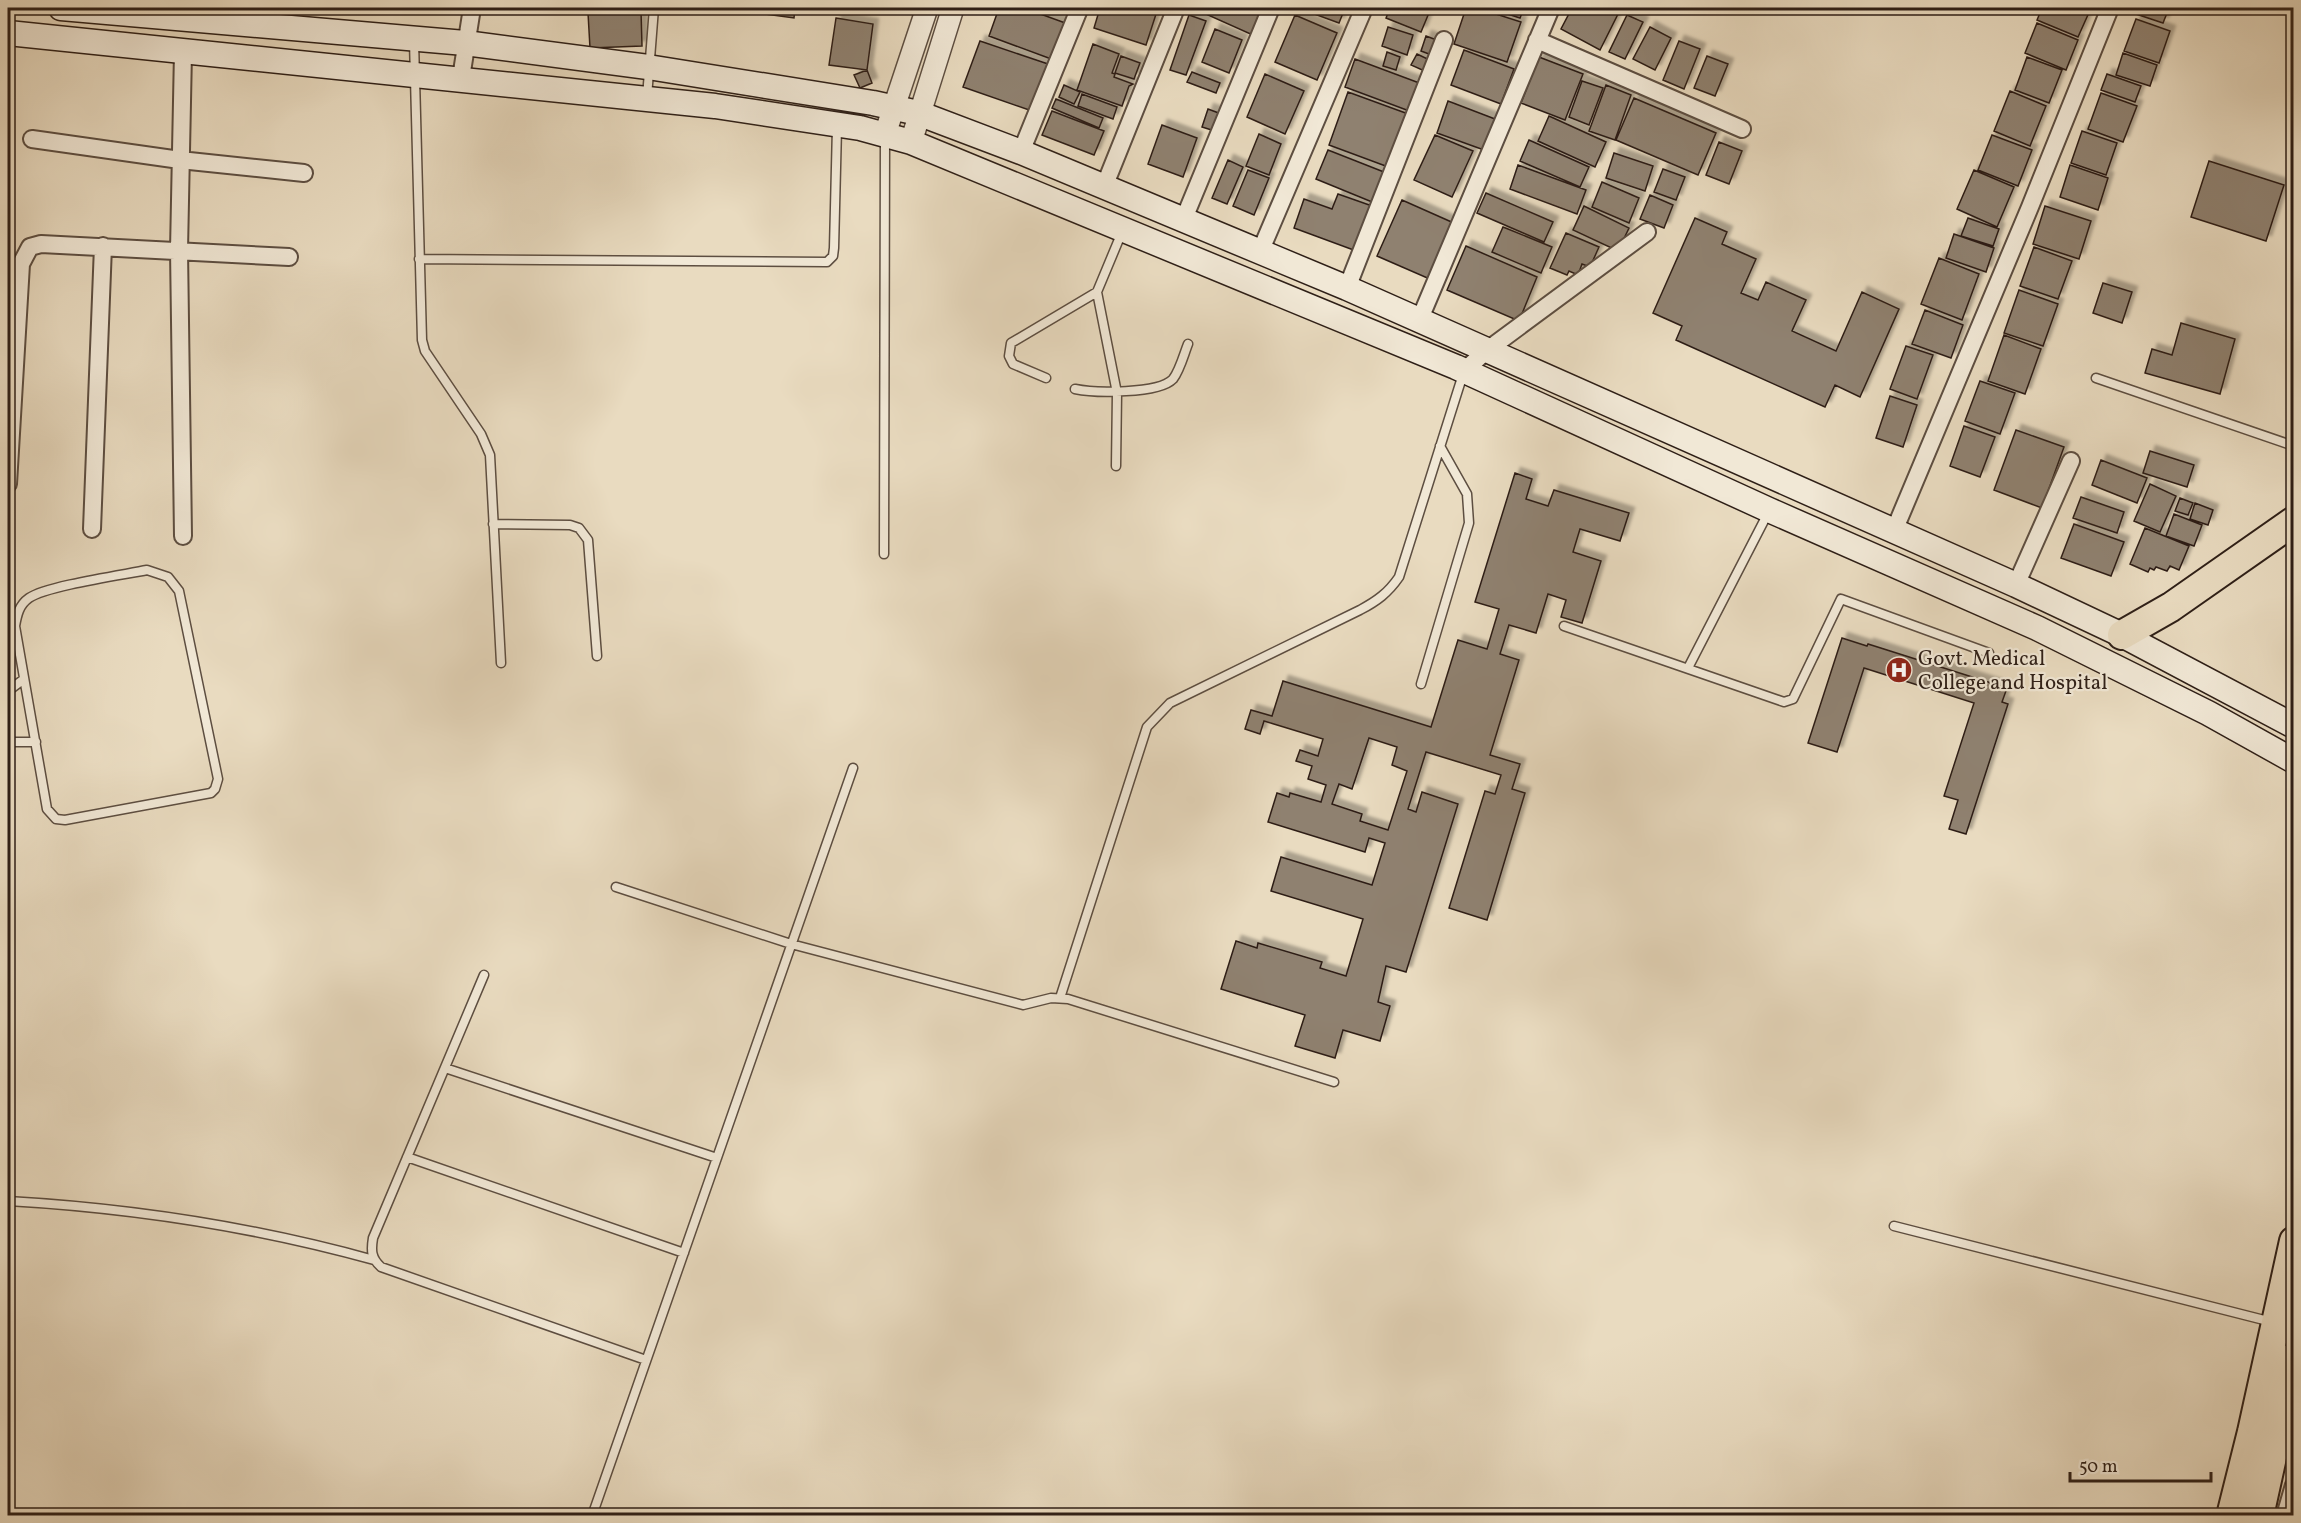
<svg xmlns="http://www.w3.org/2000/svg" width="2301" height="1523" font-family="Vollkorn,serif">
<defs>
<filter id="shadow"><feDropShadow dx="5.5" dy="-5.5" stdDeviation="1.5" flood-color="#0004"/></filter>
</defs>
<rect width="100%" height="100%" fill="#e9dbc0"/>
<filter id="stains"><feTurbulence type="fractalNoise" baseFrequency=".00333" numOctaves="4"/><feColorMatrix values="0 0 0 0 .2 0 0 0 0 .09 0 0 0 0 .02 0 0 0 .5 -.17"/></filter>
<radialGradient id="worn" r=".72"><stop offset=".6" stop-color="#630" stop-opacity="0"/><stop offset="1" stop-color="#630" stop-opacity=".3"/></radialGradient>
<path fill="#8f816f" stroke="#2e1f17" stroke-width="1.5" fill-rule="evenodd" filter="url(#shadow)" d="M722 8H795L794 18Z
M999 8H1024L1068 24 1054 60 989 36Z
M1100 8H1158L1146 45 1094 28Z
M1201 8H1268L1255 36 1199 11Z
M1298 8H1345L1339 23Z
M1390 8H1431L1421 32 1386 18Z
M1466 8H1477L1521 22 1507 62 1454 44Z
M1489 8H1524L1520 18Z
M1572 8H1606L1618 14 1600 50 1561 29Z
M2042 8H2091L2078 37 2037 20Z
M2132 8H2169L2163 23 2130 12Z
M641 11 642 46 590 48 588 13Z
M1189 15 1206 21 1186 75 1170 70Z
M1295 15 1337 33 1317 80 1275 62Z
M1627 15 1643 22 1625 59 1609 52Z
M836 18 873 24 867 70 829 65Z
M2136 19 2170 31 2159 63 2124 51Z
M2037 23 2078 40 2066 70 2025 53Z
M1388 27 1413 35 1407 55 1382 46Z
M1650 27 1671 38 1655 70 1633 59Z
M1215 29 1242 40 1229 73 1202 62Z
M1426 36 1442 42 1437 57 1421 51Z
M980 41 1051 65 1035 112 963 87Z
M1679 41 1700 49 1684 89 1663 80Z
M1093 44 1119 54 1112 73 1115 74 1114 77 1133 84 1129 86 1122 106 1077 90Z
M1464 50 1514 69 1501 104 1451 85Z
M1387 52 1400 57 1396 70 1383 66Z
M2123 53 2157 65 2150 86 2116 75Z
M1417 54 1434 62 1429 73 1411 65Z
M1121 56 1140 63 1134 79 1115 73Z
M1707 56 1728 64 1715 96 1694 88Z
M1539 57 1583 74 1565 120 1521 103Z
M2027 57 2062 70 2049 103 2015 90Z
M1355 59 1422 84 1412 112 1345 87Z
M867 70 872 83 860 88 854 75Z
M1192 72 1220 83 1216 93 1187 82Z
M1265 74 1304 91 1285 134 1247 117Z
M2107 74 2141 86 2135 102 2101 90Z
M1582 81 1603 88 1589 125 1569 117Z
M1064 85 1080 92 1074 104 1059 97Z
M1606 85 1631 95 1615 140 1589 131Z
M2010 91 2046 106 2030 146 1994 131Z
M1348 92 1411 115 1391 168 1329 145Z
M2101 93 2137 106 2123 142 2088 129Z
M1082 94 1117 107 1113 119 1078 106Z
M1634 98 1716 133 1698 175 1616 140Z
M1056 99 1103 118 1099 128 1052 108Z
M1448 101 1495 119 1484 150 1437 133Z
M1208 109 1224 115 1218 132 1202 127Z
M1052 111 1104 131 1094 155 1042 135Z
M1549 116 1606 142 1595 167 1538 141Z
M1162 125 1197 138 1183 177 1148 164Z
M2082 131 2117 143 2106 175 2071 163Z
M1259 134 1281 144 1269 175 1246 166Z
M1435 135 1473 151 1452 197 1414 180Z
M1992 135 2032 150 2018 186 1978 170Z
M1529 140 1589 167 1580 187 1520 161Z
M1719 142 1742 151 1729 184 1706 175Z
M1328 150 1389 174 1377 204 1316 179Z
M1614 153 1653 166 1645 191 1606 178Z
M1228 160 1243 167 1227 204 1212 198Z
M2209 161 2284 185 2266 241 2191 217Z
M1518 165 1586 190 1577 214 1510 189Z
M2070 165 2108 178 2098 210 2060 197Z
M1663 169 1685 177 1676 200 1654 192Z
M1248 170 1269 178 1254 215 1233 206Z
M1974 170 2014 187 1997 227 1957 209Z
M1602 182 1639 198 1629 223 1592 207Z
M1486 193 1553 222 1544 242 1477 213Z
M1338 194 1375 207 1359 252 1294 228 1304 199 1332 209Z
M1650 195 1673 205 1664 228 1640 219Z
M1402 200 1456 224 1432 280 1377 256Z
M1584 206 1629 228 1618 251 1573 230Z
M2045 206 2091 221 2079 259 2033 244Z
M1695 218 1727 232 1722 244 1756 259 1741 293 1758 300 1766 282 1806 300 1792 331 1836 351 1862 292 1899 309 1860 397 1835 385 1825 407 1676 340 1682 326 1653 313Z
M1968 218 1999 229 1993 246 1961 236Z
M1503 227 1552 247 1541 273 1492 252Z
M1566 233 1599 247 1590 267 1582 264 1578 275 1569 271 1567 275 1550 268Z
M1954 234 1994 248 1986 272 1946 258Z
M1466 246 1537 277 1519 321 1447 290Z
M2034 247 2072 261 2058 299 2020 286Z
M1939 258 1979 274 1962 320 1921 304Z
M2103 283 2132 292 2122 323 2093 313Z
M2019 290 2058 304 2043 346 2004 333Z
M1925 310 1963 325 1951 358 1912 344Z
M2181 323 2235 339 2220 394 2145 373 2152 349 2172 355Z
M2004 335 2041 349 2025 394 1988 381Z
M1906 346 1933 355 1917 399 1890 389Z
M1980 381 2015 393 2000 434 1965 421Z
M1890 396 1917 405 1903 447 1876 438Z
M1964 426 1995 437 1980 477 1950 466Z
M2016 430 2064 447 2042 508 1994 490Z
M2150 451 2194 465 2187 487 2143 473Z
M2101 460 2147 478 2137 503 2092 485Z
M1515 473 1532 479 1526 499 1548 506 1554 490 1629 513 1620 541 1580 529 1573 552 1601 561 1582 623 1561 617 1566 600 1548 594 1536 633 1509 625 1500 654 1519 660 1490 755 1520 764 1512 789 1525 793 1487 920 1449 908 1485 791 1495 794 1501 775 1426 752 1408 809 1416 812 1422 792 1458 804 1406 972 1386 966 1378 1002 1390 1006 1380 1041 1343 1030 1335 1058 1295 1046 1305 1015 1221 989 1236 941 1257 948 1258 943 1322 962 1320 968 1346 976 1363 919 1271 891 1281 857 1372 885 1385 843 1369 838 1365 852 1268 822 1277 793 1289 797 1290 793 1321 802 1326 785 1308 779 1312 766 1296 761 1300 750 1318 756 1323 739 1264 721 1260 734 1245 729 1251 710 1272 716 1283 681 1431 727 1458 640 1487 649 1499 609 1475 602ZM1369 738 1397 747 1392 765 1407 771 1388 830 1360 821 1362 814 1332 804 1339 784 1352 789Z
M2150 484 2176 496 2160 532 2134 521Z
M2081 497 2124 512 2117 533 2073 518Z
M2180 498 2193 503 2188 515 2175 511Z
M2195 503 2213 510 2208 525 2190 519Z
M2174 514 2202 525 2194 546 2166 536Z
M2074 524 2124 542 2111 576 2061 558Z
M2145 528 2189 546 2179 570 2170 566 2167 571 2156 567 2154 570 2150 568 2148 572 2130 564Z
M1842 638 1867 646 1868 644 2007 688 2002 702 2008 704 1966 834 1949 829 1958 800 1944 796 1974 703 1864 668 1837 752 1808 743Z"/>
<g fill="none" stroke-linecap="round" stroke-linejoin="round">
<defs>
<path id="service" d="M414 41 422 340 425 351 481 434 490 455 501 663
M647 97 654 8
M419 259 827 262 833 256 834 248 837 127
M1097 292 1117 393 1116 466
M1046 378 1013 364 1009 356 1011 343 1097 292 1122 232
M2096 378 2294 446
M1075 389C1094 393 1159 394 1173 379 1180 370 1184 354 1188 344
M493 524 570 525 579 528 588 540 597 656
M884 554 885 137
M147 570 168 577 179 591 218 779 215 789 211 793 65 820 56 819 47 809 15 626C17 615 19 605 29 598 46 586 122 575 147 570Z
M1564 626 1784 702 1793 699 1841 599 1989 653
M1688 668 1768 513
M1421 684 1469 523 1467 494 1440 446
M8 691 24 679
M8 742H36
M616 887 791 944 1023 1005 1051 998 1068 999 1334 1082
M484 975 373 1238C371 1250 371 1258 381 1267L646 1360
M1060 998 1147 727 1170 703 1360 610C1377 601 1388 593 1399 577L1464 371
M445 1068 717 1158
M407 1157 684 1253
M8 1201C130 1208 255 1227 374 1260
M1894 1226 2272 1322
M592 1516 853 768"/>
<path id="minor" d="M1537 40 1742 129
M183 52 179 250 183 536
M461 78 472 8
M32 139 180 160 304 173
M1021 152 1078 12
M1104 187 1176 8
M1183 221 1271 8
M1260 252 1364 8
M1347 288 1444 40
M1419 321 1551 8
M1464 371 1486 351 1647 232
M8 484 21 264 30 247 41 244 289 257
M92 529 103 246
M1894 531 2030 207 2110 8
M2016 585 2071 461
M2285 1516 2294 1485"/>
<path id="tertiary" d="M885 134 927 8
M911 142 953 8"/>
<path id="secondary" d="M61 8 465 43 648 67 873 103 918 113 1021 152 1347 288 2016 585 2122 635 2294 726
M8 33 715 106 860 128 911 142 1456 367 1769 510 2037 628 2208 713 2294 761"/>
<path id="trunk" d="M2122 635 2171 607 2294 521
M2231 1516 2252 1432 2294 1241
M2259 1516 2294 1357"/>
</defs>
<use href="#service" stroke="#5d4e41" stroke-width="11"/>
<use href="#minor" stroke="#5d4e41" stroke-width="20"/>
<use href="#tertiary" stroke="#5d4e41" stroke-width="24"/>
<use href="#secondary" stroke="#2e1f17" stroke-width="27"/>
<use href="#trunk" stroke="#2e1f17" stroke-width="32"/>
<use href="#service" stroke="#f1e8d6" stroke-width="8"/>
<use href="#minor" stroke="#f1e8d6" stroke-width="16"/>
<use href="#tertiary" stroke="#f1e8d6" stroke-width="21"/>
<use href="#secondary" stroke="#f1e8d6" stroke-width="24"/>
<use href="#trunk" stroke="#e9dbc0" stroke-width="28"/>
</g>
<defs>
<symbol id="hospital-disc" viewBox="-11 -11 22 22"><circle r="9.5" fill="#8f2418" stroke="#f1e8d6"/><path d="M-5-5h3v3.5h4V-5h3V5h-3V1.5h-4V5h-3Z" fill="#fff"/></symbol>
</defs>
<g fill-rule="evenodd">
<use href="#hospital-disc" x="1884" y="655" width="30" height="30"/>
</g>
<g text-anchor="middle" stroke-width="4.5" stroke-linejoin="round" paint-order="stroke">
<g font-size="21" fill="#2e1f17" stroke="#f1e8d6" text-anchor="start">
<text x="1918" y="665">Govt. Medical<tspan x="1918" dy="24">College and Hospital</tspan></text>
</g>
</g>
<rect width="2301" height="1523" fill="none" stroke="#e9dbc0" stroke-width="30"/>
<rect x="9" y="9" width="2283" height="1505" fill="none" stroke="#2e1f17" stroke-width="3"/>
<rect x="15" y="15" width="2271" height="1493" fill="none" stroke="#2e1f17" stroke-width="1.5"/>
<path d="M2070 1472v9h141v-9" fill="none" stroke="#2e1f17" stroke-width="3"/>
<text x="2079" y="1472" font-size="18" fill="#2e1f17" stroke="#f1e8d6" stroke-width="4.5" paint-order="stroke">50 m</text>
<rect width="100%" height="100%" filter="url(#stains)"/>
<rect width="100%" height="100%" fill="url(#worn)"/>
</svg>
